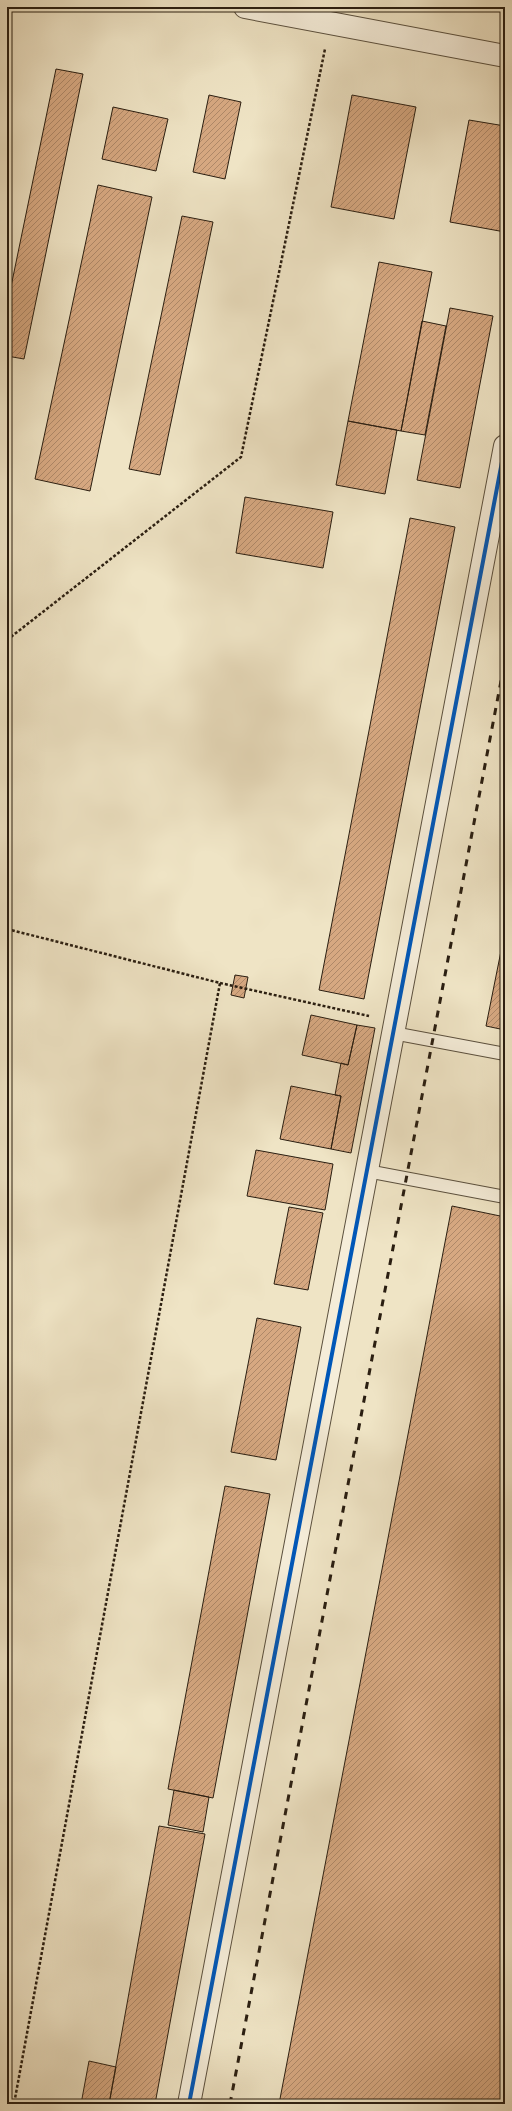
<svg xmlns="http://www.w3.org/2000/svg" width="512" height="2111" font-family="Cardo,serif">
<defs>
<pattern id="building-hatch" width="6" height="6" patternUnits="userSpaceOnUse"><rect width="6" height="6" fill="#d6a881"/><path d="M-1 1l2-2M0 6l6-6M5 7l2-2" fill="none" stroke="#ae8868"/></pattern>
</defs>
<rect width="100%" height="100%" fill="#efe4c5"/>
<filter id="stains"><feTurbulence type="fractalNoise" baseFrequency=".005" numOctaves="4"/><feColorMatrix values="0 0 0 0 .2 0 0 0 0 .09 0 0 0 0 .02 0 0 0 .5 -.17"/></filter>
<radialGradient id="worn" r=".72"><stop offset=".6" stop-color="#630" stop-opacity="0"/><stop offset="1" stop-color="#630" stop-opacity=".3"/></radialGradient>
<path fill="url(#building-hatch)" stroke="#2a1e11" d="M56 69 83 74 24 359 7 356V306Z
M209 95 241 102 225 179 193 172Z
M352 95 416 107 394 219 331 207Z
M113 107 168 119 156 171 102 159Z
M469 120 505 126V232L450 222Z
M98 185 152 197 90 491 35 479Z
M182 216 213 222 160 475 129 469Z
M379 262 432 272 401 431 348 421Z
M450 308 493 316 460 488 417 480Z
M422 321 446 326 425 435 401 431Z
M348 421 397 430 385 494 336 485Z
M245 497 333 512 323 568 236 553Z
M410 518 455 527 364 999 319 990Z
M505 931V1030L486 1026Z
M235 975 248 977 244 998 231 995Z
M311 1015 357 1025 348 1065 302 1055Z
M357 1025 375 1028 351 1153 331 1149 341 1096 335 1095 341 1063 348 1065Z
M291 1086 341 1096 331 1149 280 1139Z
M256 1150 333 1164 325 1210 247 1196Z
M452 1206 505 1217V2104H279Z
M289 1207 323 1213 308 1290 274 1284Z
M257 1318 301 1327 276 1460 231 1452Z
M225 1486 270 1494 213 1798 168 1789Z
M174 1790 209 1797 203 1832 168 1825Z
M159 1826 205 1834 155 2104H109Z
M89 2061 116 2067 109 2104H81Z"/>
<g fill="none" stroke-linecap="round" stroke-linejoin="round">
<defs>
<path id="lane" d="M393 1033 505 1054
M367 1171 505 1197"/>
<path id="street" d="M245 7 505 56
M189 2104 505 446"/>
</defs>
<use href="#lane" stroke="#5b503e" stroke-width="14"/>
<use href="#street" stroke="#5b503e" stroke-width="24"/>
<path stroke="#2a1e11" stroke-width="2.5" stroke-dasharray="3 2" stroke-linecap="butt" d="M7 640 241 457 325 49
M7 929 220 983 14 2104
M220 983 369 1016"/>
<use href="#lane" stroke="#f5edd9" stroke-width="12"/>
<use href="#street" stroke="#f5edd9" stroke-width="22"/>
<path stroke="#2a1e11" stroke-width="3" stroke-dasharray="7 7" stroke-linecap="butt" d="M230 2104 505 660"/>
<defs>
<path id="cycleway" d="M189 2104 505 446"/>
</defs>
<use href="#cycleway" stroke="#f5edd9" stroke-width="6"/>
<use href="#cycleway" stroke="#0057b8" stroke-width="4"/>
</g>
<rect width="512" height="2111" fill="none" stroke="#efe4c5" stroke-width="24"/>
<rect x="8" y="8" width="496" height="2095" fill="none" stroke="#2a1e11" stroke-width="2"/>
<rect x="12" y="12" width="488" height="2087" fill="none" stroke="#2a1e11"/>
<rect width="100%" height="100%" filter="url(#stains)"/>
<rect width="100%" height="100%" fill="url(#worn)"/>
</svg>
